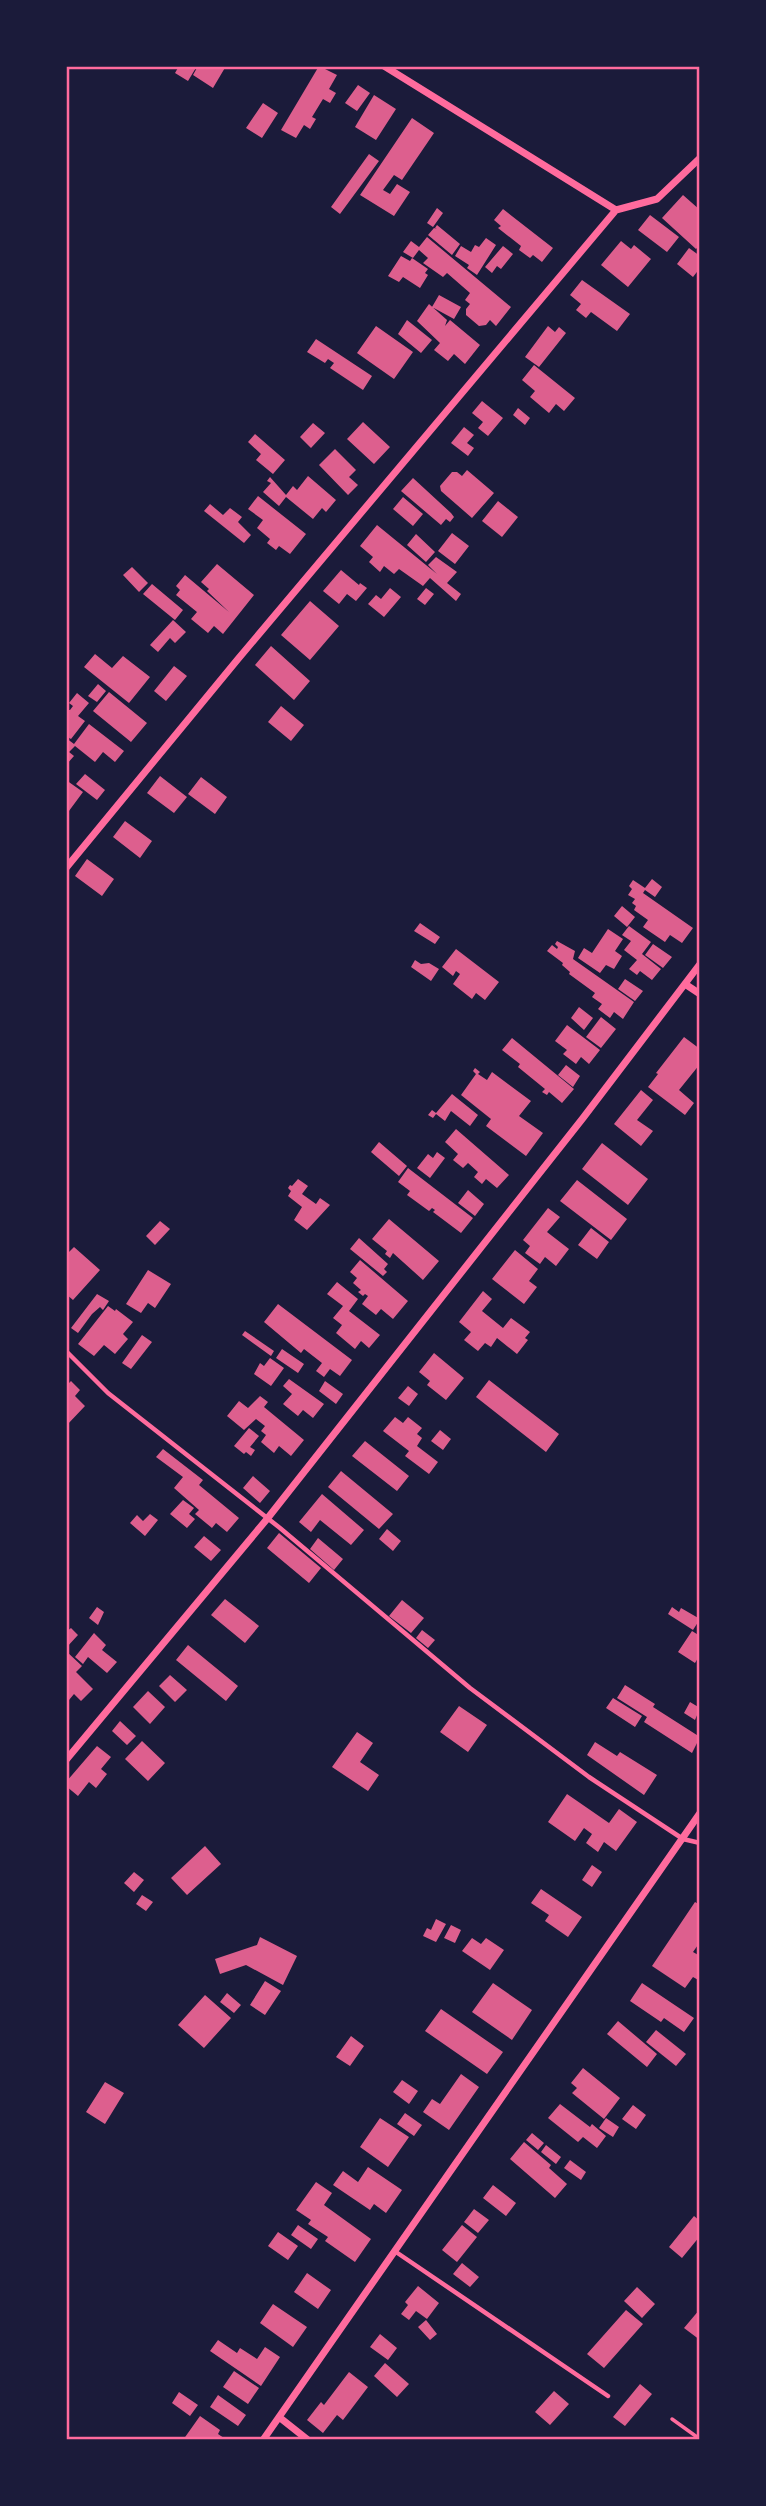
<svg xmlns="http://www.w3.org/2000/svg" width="766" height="2506" font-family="Manrope,sans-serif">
<rect width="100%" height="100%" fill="#1b1b3a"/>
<path fill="#dd5f8e" d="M179 66H197L188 81 175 73Z
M198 66H226L213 88 193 75Z
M319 66 337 75 329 89 336 93 330 103 323 99 312 117 316 119 310 129 304 125 296 138 281 130Z
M358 85 370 93 357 111 345 103Z
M374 95 396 109 376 140 355 127Z
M263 103 278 113 262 138 246 128Z
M412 118 434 133 402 180 394 175 383 190 390 194 397 184 410 192 394 216 360 195Z
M369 154 379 161 340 214 331 207Z
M683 195 700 210V245L696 249 662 218Z
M437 208 443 213 433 227 427 223Z
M503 209 553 248 542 262 533 255 530 258 519 250 521 246 498 228 501 226 494 220Z
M650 215 679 237 667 252 638 230Z
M437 225 460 244 452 255 428 235 434 228 437 229 435 228Z
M427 237 511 307 496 326 490 320 486 325 479 326 466 315V309L470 304 465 300 470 293 447 273 443 277 423 263 428 258 419 250 413 258 403 252 411 241 419 247Z
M486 238 496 245 477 275 467 268 469 265 455 256 461 246 471 252 475 245 479 247Z
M621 241 631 249 634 245 651 259 628 287 601 265Z
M503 246 513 254 501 269 497 266 492 273 485 267Z
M689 248 700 256V268L693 277 677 264Z
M401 256 410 261 412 258 428 269 425 273 428 275 420 288 403 277 399 282 388 276Z
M582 280 630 314 617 331 591 312 586 318 576 310 581 304 570 295Z
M439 295 461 307 454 319 432 307Z
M429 304 447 320 445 326 450 320 480 345 465 364 454 354 448 361 434 350 440 343 417 321Z
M407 320 432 340 421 353 398 334Z
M376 326 413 352 394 379 357 353Z
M548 326 555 332 559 327 566 333 539 367 525 357Z
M316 339 372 376 363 390 330 368 334 363 328 359 325 363 307 352Z
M534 365 575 398 564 411 556 404 549 413 530 397 535 391 522 380Z
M482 401 503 418 488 436 478 428 483 422 472 413Z
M518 408 530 418 525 425 513 415Z
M363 422 390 447 374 464 347 439Z
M313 423 325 433 311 448 300 437Z
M464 427 474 435 467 443 474 448 468 456 451 443Z
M255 434 285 460 273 474 256 460 261 454 248 442Z
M335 449 356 470 349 477 358 485 348 495 319 465Z
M467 470 494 493 472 518 441 491 440 486 452 472H457L462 476Z
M308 476 336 500 326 512 322 508 313 519 286 497 279 506 263 492 271 483 267 481 270 477 286 495 293 486 297 490Z
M413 478 451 513 454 517 450 522 446 519 441 525 401 491Z
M258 496 306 534 290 554 279 546 276 550 267 543 270 539 257 528 263 520 248 509Z
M403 497 423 514 413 526 393 509Z
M498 501 518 517 502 537 482 521Z
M210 504 223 515 230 508 242 517 238 522 251 535 244 543 204 511Z
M377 525 437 574 428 565 436 557 457 572 447 583 461 594 456 601 430 578 423 586 399 569 394 574 384 566 380 572 369 562 373 557 360 546Z
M452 533 469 546 455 564 438 551Z
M416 534 435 552 426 562 407 545Z
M217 564 254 595 223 634 214 626 208 633 191 619 197 612 176 595 180 590 176 586 185 575 229 612 207 591 209 589 201 582Z
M132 567 148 583 139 592 123 575Z
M341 570 359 585 360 583 367 588 356 601 347 594 339 604 323 591Z
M152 584 183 610 175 620 143 594Z
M390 588 401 597 384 617 368 604 376 595 381 599Z
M426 588 434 594 425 605 417 599Z
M310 601 339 626 310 660 281 635Z
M173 620 186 632 175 643 170 638 158 652 150 645Z
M271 646 310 681 294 700 255 665Z
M95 654 112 668 123 656 150 677 129 703 84 667Z
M174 666 187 676 166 701 154 691Z
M98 684 106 691 97 702 88 696Z
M109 692 147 723 131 742 93 711Z
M77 693 89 703 78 716 85 721 71 739 66 736V710H70L73 706 69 703Z
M281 706 304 725 291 741 268 722Z
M89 724 124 751 115 762 103 752 95 762 75 746 69 752 74 756 66 765V738L74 744Z
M85 774 105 790 97 800 76 784Z
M160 776 187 797 174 813 147 793Z
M201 777 227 797 215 814 188 794Z
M66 780 83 792 66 815Z
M125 821 152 841 140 858 113 837Z
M87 859 114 879 102 896 75 876Z
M652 879 662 887 655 897 645 890 643 893 693 928 682 943 670 935 665 942 643 927 648 920 634 910 636 906 632 903 635 899 628 895 632 889 629 886 633 880 645 888Z
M622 906 635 917 627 927 614 916Z
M420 923 440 937 435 944 414 931Z
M629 926 651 942 642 954 661 969 652 980 640 971 637 975 629 969 637 960 624 950 631 941 622 935Z
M608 929 623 939 615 951 622 956 614 969 606 965 600 973 578 958 584 948 592 953Z
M557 941 575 951 573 959 634 1002 623 1019 614 1012 610 1018 598 1009 602 1004 592 997 595 993 569 974 570 972 562 965 563 963 547 951 552 945 557 949 558 947 555 944Z
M653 944 672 957 663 968 645 955Z
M456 949 499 982 485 1000 476 993 472 999 453 984 460 974 456 971 453 976 442 967Z
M415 960 421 964 429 963 439 969 431 981 411 967Z
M625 979 643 991 635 1001 618 989Z
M579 1007 593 1018 584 1030 571 1018Z
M601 1017 616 1029 601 1048 586 1037Z
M567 1025 600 1050 589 1064 581 1057 576 1064 563 1054 567 1050 555 1041Z
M684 1037 700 1049V1064L679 1090 694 1103 685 1115 648 1087 658 1074 656 1073Z
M512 1038 574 1089 562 1103 549 1092 547 1095 542 1092 545 1089 518 1067 520 1064 502 1050Z
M566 1065 580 1076 573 1087 558 1075Z
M475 1068 480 1072 478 1074 487 1080 492 1072 531 1101 519 1116 543 1133 526 1156 486 1126 491 1119 461 1095 476 1074 473 1071Z
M641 1090 653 1100 637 1120 653 1131 641 1146 614 1124Z
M452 1094 478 1115 470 1126 451 1111 445 1121 436 1114 433 1118 428 1115 432 1110 436 1113Z
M456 1129 509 1175 497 1188 486 1179 482 1184 474 1177 478 1172 468 1163 463 1168 453 1160 458 1154 445 1142Z
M379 1142 407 1166 399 1176 371 1152Z
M602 1143 648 1179 628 1205 582 1169Z
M437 1152 445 1158 430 1178 417 1168 428 1154 433 1158Z
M408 1168 473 1218 461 1233 433 1212 435 1210 432 1208 429 1211 407 1195 410 1191 398 1182Z
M298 1179 308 1186 302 1194 316 1204 320 1198 330 1205 307 1230 294 1220 302 1207 288 1196 291 1191 288 1188 290 1185 292 1186Z
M577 1180 627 1219 611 1240 560 1201Z
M468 1190 484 1204 475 1216 458 1203Z
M548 1208 560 1217 547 1232 569 1249 556 1266 545 1257 540 1264 525 1253 530 1246 523 1240Z
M389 1219 439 1261 423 1280 393 1253 390 1258 385 1254 387 1251 372 1239Z
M160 1221 170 1229 155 1245 146 1236Z
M591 1228 609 1242 597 1259 578 1245Z
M359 1238 388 1264 384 1269 387 1272 383 1276 350 1249Z
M74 1247 100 1270 73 1300 66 1294V1255Z
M515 1250 538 1269 529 1281 537 1287 524 1304 492 1279Z
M360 1260 408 1301 393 1319 381 1309 376 1315 362 1304 368 1296 365 1294 363 1296 358 1292 361 1290 353 1283 357 1278 350 1272Z
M148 1270 171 1284 155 1308 148 1303 141 1313 126 1304Z
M337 1282 358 1299 349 1311 380 1335 369 1348 361 1341 355 1349 336 1333 342 1325 333 1318 343 1306 327 1294Z
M483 1291 492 1299 482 1311 503 1328 511 1318 530 1332 525 1338 528 1340 517 1354 497 1338 491 1347 485 1343 478 1351 464 1340 471 1332 459 1322Z
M97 1294 109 1301 103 1310 100 1307 92 1314 78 1333 71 1328Z
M278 1304 352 1360 340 1376 330 1369 324 1377 316 1371 322 1363 304 1349 301 1353 264 1322Z
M108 1306 115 1311 116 1309 133 1322 123 1334 128 1339 115 1354 104 1345 94 1356 78 1344Z
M245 1331 274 1351 271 1356 242 1335Z
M142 1335 152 1342 131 1369 122 1363Z
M282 1349 304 1364 298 1373 276 1358Z
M434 1353 464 1378 446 1400 427 1385 430 1381 419 1372Z
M270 1358 284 1368 271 1386 254 1374 260 1363 264 1366Z
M289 1379 324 1404 313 1418 303 1410 298 1416 283 1404 292 1394 283 1386Z
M489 1380 559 1434 546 1452 476 1397Z
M71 1381 80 1390 75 1396 85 1406 66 1426V1386Z
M325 1381 343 1394 336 1404 319 1391Z
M408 1386 418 1394 409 1406 398 1398Z
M260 1396 268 1402 264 1407 304 1440 291 1456 279 1446 274 1453 261 1442 266 1435 261 1431 265 1426 256 1419 244 1430 227 1416 239 1401 248 1408Z
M395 1417 403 1423 408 1417 422 1428 417 1434 422 1438 417 1446 438 1462 429 1474 405 1456 409 1451 383 1431Z
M249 1428 259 1436 250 1447 255 1450 251 1456 246 1452 244 1454 234 1446Z
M440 1430 451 1439 443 1450 431 1441Z
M365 1441 409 1476 397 1491 352 1456Z
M163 1449 203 1480 199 1485 239 1518 227 1532 216 1523 212 1528 195 1514 199 1510 174 1488 183 1477 156 1457Z
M341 1471 393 1514 379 1529 328 1487Z
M253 1476 270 1491 260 1503 243 1488Z
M322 1494 364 1530 351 1545 320 1520 311 1532 299 1522Z
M183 1500 194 1508 189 1514 195 1519 187 1528 170 1514Z
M150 1514 158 1520 145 1536 130 1523 137 1515 143 1521Z
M387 1529 401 1541 393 1551 379 1539Z
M279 1533 321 1568 309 1583 267 1548Z
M204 1536 221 1550 211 1561 194 1547Z
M318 1538 343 1559 334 1570 310 1549Z
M225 1599 259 1626 245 1643 211 1615Z
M402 1600 424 1618 411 1633 389 1616Z
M97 1607 104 1612 98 1625 89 1618Z
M672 1607 679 1612 681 1608 700 1619 693 1630 668 1614Z
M71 1628 78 1635 66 1648V1632Z
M422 1630 435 1640 428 1648 416 1638Z
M692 1631 700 1636V1659L698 1658 695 1663 678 1652Z
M94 1633 106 1645 102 1650 117 1662 107 1673 88 1657 83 1664 75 1657Z
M188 1645 238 1686 226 1701 176 1660Z
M66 1651 82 1666 76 1672 93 1689 81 1701 74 1694 69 1700 66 1697Z
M170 1675 187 1690 175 1702 159 1686Z
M625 1685 655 1704 653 1707 700 1737 692 1753 644 1722 647 1717 617 1698Z
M148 1691 165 1707 150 1724 133 1707Z
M613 1698 642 1716 635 1727 606 1708Z
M690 1702 700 1708 695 1720 684 1713Z
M459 1706 487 1725 468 1752 440 1732Z
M120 1721 136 1736 127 1745 112 1731Z
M357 1732 373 1743 360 1762 379 1775 368 1791 332 1767Z
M142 1741 165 1763 148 1781 125 1759Z
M595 1742 617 1756 620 1752 657 1775 644 1795 587 1755Z
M97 1746 111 1757 101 1769 107 1774 96 1788 89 1782 78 1796 66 1786V1782Z
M567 1794 609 1823 619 1809 637 1822 616 1851 604 1842 598 1852 586 1843 592 1834 584 1828 575 1841 548 1822Z
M205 1846 221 1864 187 1895 171 1878Z
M592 1865 602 1872 592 1887 582 1880Z
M134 1872 144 1880 134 1892 124 1883Z
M541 1889 582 1917 568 1937 545 1921 549 1915 531 1903Z
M142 1895 153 1902 146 1911 136 1904Z
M695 1902 700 1905V1942L693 1952 700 1956V1981L693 1977 685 1988 652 1966Z
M436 1919 446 1924 436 1942 423 1936 427 1928 431 1930Z
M451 1925 461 1930 455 1943 444 1938Z
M260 1937 297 1956 283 1985 246 1965 220 1974 215 1959 257 1945Z
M472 1938 481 1944 486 1938 504 1950 490 1970 462 1951Z
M265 1981 281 1991 265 2015 250 2005Z
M493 1983 532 2010 512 2040 472 2012Z
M642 1983 694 2018 684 2032 664 2018 661 2022 630 2001Z
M227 1993 241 2005 234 2013 220 2002Z
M205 1995 231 2018 204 2048 178 2025Z
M441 2009 503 2052 487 2074 425 2031Z
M618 2021 657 2054 647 2067 607 2034Z
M656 2030 686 2054 676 2066 646 2042Z
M351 2036 364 2046 350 2066 336 2057Z
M583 2068 620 2098 604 2119 572 2093 577 2088 571 2083Z
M461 2074 479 2087 449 2130 423 2112 432 2099 440 2104Z
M402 2080 418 2091 409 2104 393 2092Z
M105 2082 124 2093 105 2124 86 2112Z
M560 2104 590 2127 592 2124 606 2136 597 2148 583 2137 578 2142 548 2118Z
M633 2105 646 2115 636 2129 622 2119Z
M405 2113 422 2125 414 2136 397 2124Z
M380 2118 409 2137 388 2167 360 2147Z
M606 2118 619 2127 613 2137 599 2128Z
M532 2133 544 2143 538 2150 526 2140Z
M524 2142 551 2165 549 2168 567 2184 555 2198 510 2159Z
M546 2145 561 2157 556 2164 541 2152Z
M570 2160 586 2172 581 2180 564 2168Z
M368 2167 402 2190 386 2213 374 2204 370 2210 333 2185 343 2171 358 2182Z
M316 2182 332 2193 324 2205 371 2239 355 2262 325 2241 328 2237 308 2224 311 2220 296 2210Z
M493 2185 516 2203 506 2216 483 2198Z
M474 2209 489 2220 478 2233 464 2222Z
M694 2216 700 2221V2236L682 2258 669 2247Z
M298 2225 318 2239 311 2249 291 2235Z
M462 2225 477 2237 457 2262 442 2250Z
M278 2232 298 2246 288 2260 268 2246Z
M462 2263 479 2277 470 2287 453 2274Z
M307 2273 331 2290 318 2309 294 2292Z
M418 2286 439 2303 427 2319 416 2311 409 2320 401 2314 408 2305 405 2302Z
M637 2287 655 2304 642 2318 624 2301Z
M273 2304 307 2327 293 2347 260 2323Z
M700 2309V2340L684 2328Z
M626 2310 643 2324 604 2368 587 2354Z
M426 2320 437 2334 430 2340 418 2327Z
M380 2334 397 2348 388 2360 370 2347Z
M218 2340 237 2353 240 2348 257 2359 265 2347 280 2357 261 2386 210 2351Z
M385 2363 409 2384 397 2397 374 2376Z
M234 2371 259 2388 248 2404 223 2387Z
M349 2372 368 2387 343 2420 337 2415 323 2433 307 2420 321 2402 324 2405Z
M640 2384 652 2394 625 2426 613 2417Z
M554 2391 569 2404 550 2425 535 2412Z
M179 2392 198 2405 190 2416 172 2403Z
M218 2395 246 2415 238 2426 210 2407Z
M200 2416 220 2430 218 2434 227 2440H183Z"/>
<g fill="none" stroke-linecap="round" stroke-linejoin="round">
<path stroke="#ff6b9d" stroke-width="3.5" d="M672 2419 697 2437 695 2440"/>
<path stroke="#ff6b9d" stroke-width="4.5" d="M66 1351 108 1393 280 1528 470 1688 589 1777 683 1839 700 1843
M396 2252 608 2396"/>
<path stroke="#ff6b9d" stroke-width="7" d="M384 66 616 210
M66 868 238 659 616 210 657 199 700 158
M685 984 700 994
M66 1760 267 1519 583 1118 700 964
M279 2417 308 2440
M263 2440 700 1813"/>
</g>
<rect width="766" height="2506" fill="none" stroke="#1b1b3a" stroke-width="136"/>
<rect x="68" y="68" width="630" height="2370" fill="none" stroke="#ff6b9d" stroke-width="2.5"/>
</svg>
